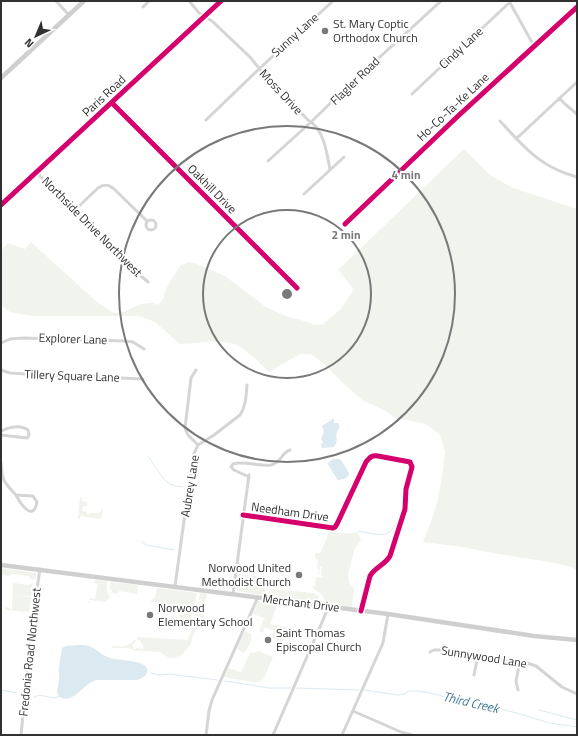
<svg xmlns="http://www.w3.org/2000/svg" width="578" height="736" font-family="'Titillium Web',sans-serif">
<rect width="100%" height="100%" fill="#fff"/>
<path fill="#f1f3ed" d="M464 149 491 176 513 188 577 209V571L572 567 550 562 498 554 463 547 423 542 432 519 438 499 442 476 445 452 440 435 430 427 422 423 395 418 386 411 362 400 344 384 324 364 311 354H300L269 372C260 363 244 346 231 343 215 340 197 343 180 344L155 322 139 316H33L10 312 1 305V251L8 243 25 249 31 242 98 303 114 313 124 312 132 308 142 304 153 303 158 305 163 299 165 291 171 280 180 266 188 262 197 264 225 276 266 307 288 317 301 320 316 325H322L341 309 351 294 353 288 338 270Z
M80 497 82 498V501L87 502V506H83L82 511 86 512 88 515 91 513H95V514L96 513 101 512V510H103L101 519 80 516V519H78Z
M329 530C340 533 345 535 357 532L361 540 355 548 348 574 349 582 354 589 352 607 327 603C324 601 324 598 322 595 319 592 315 591 312 587L315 586 316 577 323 578V576L321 575 322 567H320L319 575H318L319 569H317L318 560 315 558V554L316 553H320L327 538Z
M1 568 36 573V579L33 580 30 578 28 576 13 574 9 576 1 575Z
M237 574 264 577V581L267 582C272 587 265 592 261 595L237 591 235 588Z
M95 580 107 581V591V590H106L110 597 105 602 90 600 89 604 88 603 90 598 95 599 98 584 94 583Z
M111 582 138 585 137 594 119 591 117 594 113 593 110 589Z
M13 583 28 585 32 583 34 584 32 586 31 596 14 595 31 597 29 612 5 610V607L10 608 11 610 12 608Z
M157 588 197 593 193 611 190 621 187 623 179 621 180 607 168 605 163 603 151 602V601L155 597Z
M273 589 313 593 318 596 321 602V603L268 596 267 594Z
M200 593 207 594 204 606V621L196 629 192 638 191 644 183 654 174 658H169L160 652 145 651H136L128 648H112L113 646C124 647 127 647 136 639L135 643H133V649H136V648L143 649V644L141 643V641L137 640V639L138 637 188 640 196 616 199 602 202 600V599L199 600Z
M258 601 278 603 270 624 287 627 280 641 271 637 274 631 265 627 263 630 264 631 263 633 259 631 264 618 253 614Z
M245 631 251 634C253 639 248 649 244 653L237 649Z
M258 651 273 657 265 676 262 681 253 682 224 677 228 668 241 672 250 653 257 652Z"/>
<path fill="#dbeaf0" d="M333 418 334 420V423H338C341 428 339 427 337 432 335 438 339 440 334 447L322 448 321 444 323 443 321 439 324 432 322 426C326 423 331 421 333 418Z
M333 459H339L341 460 349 473C348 479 343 479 338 480L337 479 328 464 329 462Z
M79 645C83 645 88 645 91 647 98 650 103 656 110 658 117 661 152 659 147 673 145 677 141 679 137 680H96C85 684 80 694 70 698 65 700 58 698 57 692 57 688 59 684 59 680 60 675 58 671 59 667 60 661 61 654 62 648L66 646Z"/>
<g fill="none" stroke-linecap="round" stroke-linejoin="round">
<path stroke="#dbeaf0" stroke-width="1" d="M148 456C154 464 162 480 170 484 174 486 179 486 183 487
M358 531C366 532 380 537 388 533 391 532 393 528 395 525
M141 541 146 545 174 550
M151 673 159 675 169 674 217 680
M224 681 269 688H291
M296 688 359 690
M1 690 17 693
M365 690 397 695 405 694 408 691H418L435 694 442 696 450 700H463L480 703 499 708 550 723 577 727
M34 697 40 695 53 698 60 696
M539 710 577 720
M336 735 337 734"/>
<path stroke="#d5d5d5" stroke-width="3" d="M56 1 69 15
M189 1 200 14 212 21 250 57 262 72 308 120C324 129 327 153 330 170L304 194
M509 1 534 46
M143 7 149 1
M412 94 510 2
M559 98 566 105 577 114
M112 103 297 288
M206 120 259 69 333 1
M500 121C525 148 540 167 577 177
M516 139 577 82
M268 161 311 122 345 89 441 1
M330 170 344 157
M36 172 134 270 148 282
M1 205 221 1
M75 210 98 188C104 184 108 184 113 188L147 221
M146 225a5 5 0 1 1 10 0a5 5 0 1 1-10 0Z
M345 224 457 117 577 7
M1 343 10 339 23 338 125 341 133 342 144 349
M1 370 10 373 27 374 143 379
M196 370 191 378 185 428 188 435 198 445
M1 431C10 427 20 424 28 430L29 434 28 437 27 438 1 435
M1 463C2 481 4 482 16 495
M249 477 234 470 231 467 233 464C245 460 258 467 271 465 281 463 281 453 290 450
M16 495 33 496 37 502C33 523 20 503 16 495Z
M243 515 333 528 335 527 337 524 366 462C370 457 372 455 378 456L410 462 412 467 406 489 405 509 390 556C385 565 375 567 370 576L361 611
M175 586 193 456 198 445 214 435 240 415C246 406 246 396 247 385
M233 594 249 475
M430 652 434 650H441L527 663 536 666 562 687 577 694
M474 675 478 655
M518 690 516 681 520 661
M353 711 401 732 412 735
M21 735 33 614 40 569
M206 735 209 711 212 700 258 597
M273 735 329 606
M342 735 383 643 388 614"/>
<path stroke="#cfcfcf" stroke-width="4.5" d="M1 78 84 1
M1 565 388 614 534 636 577 640"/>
<defs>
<path id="cycleway" d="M112 103 297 288
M1 205 221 1
M345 224 457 117 577 7
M243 515 333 528 335 527 337 524 366 462C370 457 372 455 378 456L410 462 412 467 406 489 405 509 390 556C385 565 375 567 370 576L361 611"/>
</defs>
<use href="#cycleway" stroke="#fff" stroke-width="8"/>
<use href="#cycleway" stroke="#d6006c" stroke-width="5"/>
</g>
<g fill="none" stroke="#797979" stroke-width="2">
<circle cx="287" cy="294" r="84"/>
<circle cx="287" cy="294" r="168"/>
</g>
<g fill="#797979" stroke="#fff" stroke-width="1.5">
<circle cx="325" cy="31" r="4"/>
<circle cx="299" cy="575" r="4"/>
<circle cx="150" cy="615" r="4"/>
<circle cx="268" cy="640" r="4"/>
</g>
<g text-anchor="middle" stroke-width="4" stroke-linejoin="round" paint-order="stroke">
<g font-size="12" fill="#313131" stroke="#fff" text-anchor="start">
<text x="333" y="28">St. Mary Coptic<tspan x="333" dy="14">Orthodox Church</tspan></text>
<text x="291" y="572" text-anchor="end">Norwood United<tspan x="291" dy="14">Methodist Church</tspan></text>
<text x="158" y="612">Norwood<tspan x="158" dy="14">Elementary School</tspan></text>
<text x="276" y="637">Saint Thomas<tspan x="276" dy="14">Episcopal Church</tspan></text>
</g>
<g font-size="12" fill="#313131" stroke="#fff">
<text transform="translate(295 35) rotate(-42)" y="4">Sunny Lane</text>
<text transform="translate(461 48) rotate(-43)" y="4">Cindy Lane</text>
<text transform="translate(355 81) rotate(-44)" y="4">Flagler Road</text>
<text transform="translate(281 92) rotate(47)" y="4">Moss Drive</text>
<text transform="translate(104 96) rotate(-43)" y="4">Paris Road</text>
<text transform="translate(453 107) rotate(-43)" y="4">Ho-Co-Ta-Ke Lane</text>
<text transform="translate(212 189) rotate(45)" y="4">Oakhill Drive</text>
<text transform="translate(92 227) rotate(45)" y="4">Northside Drive Northwest</text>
<text transform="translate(73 339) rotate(2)" y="4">Explorer Lane</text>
<text transform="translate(72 376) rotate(2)" y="4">Tillery Square Lane</text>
<text transform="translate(190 486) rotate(-81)" y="4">Aubrey Lane</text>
<text transform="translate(290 512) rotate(8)" y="4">Needham Drive</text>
<text transform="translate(301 603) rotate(7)" y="4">Merchant Drive</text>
<text transform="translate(30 652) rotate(-84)" y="4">Fredonia Road Northwest</text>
<text transform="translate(484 657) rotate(9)" y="4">Sunnywood Lane</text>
</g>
<g font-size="13" font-style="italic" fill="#427991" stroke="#fff">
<text transform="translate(471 702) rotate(13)" y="5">Third Creek</text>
</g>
</g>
<circle cx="287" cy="294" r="6" fill="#797979" stroke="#fff" stroke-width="2"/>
<g font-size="12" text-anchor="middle" font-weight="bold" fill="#797979" stroke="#fff" stroke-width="4" stroke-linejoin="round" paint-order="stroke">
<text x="406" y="179">4 min</text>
<text x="346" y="239">2 min</text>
</g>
<rect width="578" height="736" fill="none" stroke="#313131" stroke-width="4"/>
<g transform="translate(36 36) rotate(224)" stroke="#ffffff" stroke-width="3" paint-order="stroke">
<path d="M0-3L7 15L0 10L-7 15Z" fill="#313131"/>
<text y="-6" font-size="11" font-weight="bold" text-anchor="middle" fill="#313131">N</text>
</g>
</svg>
